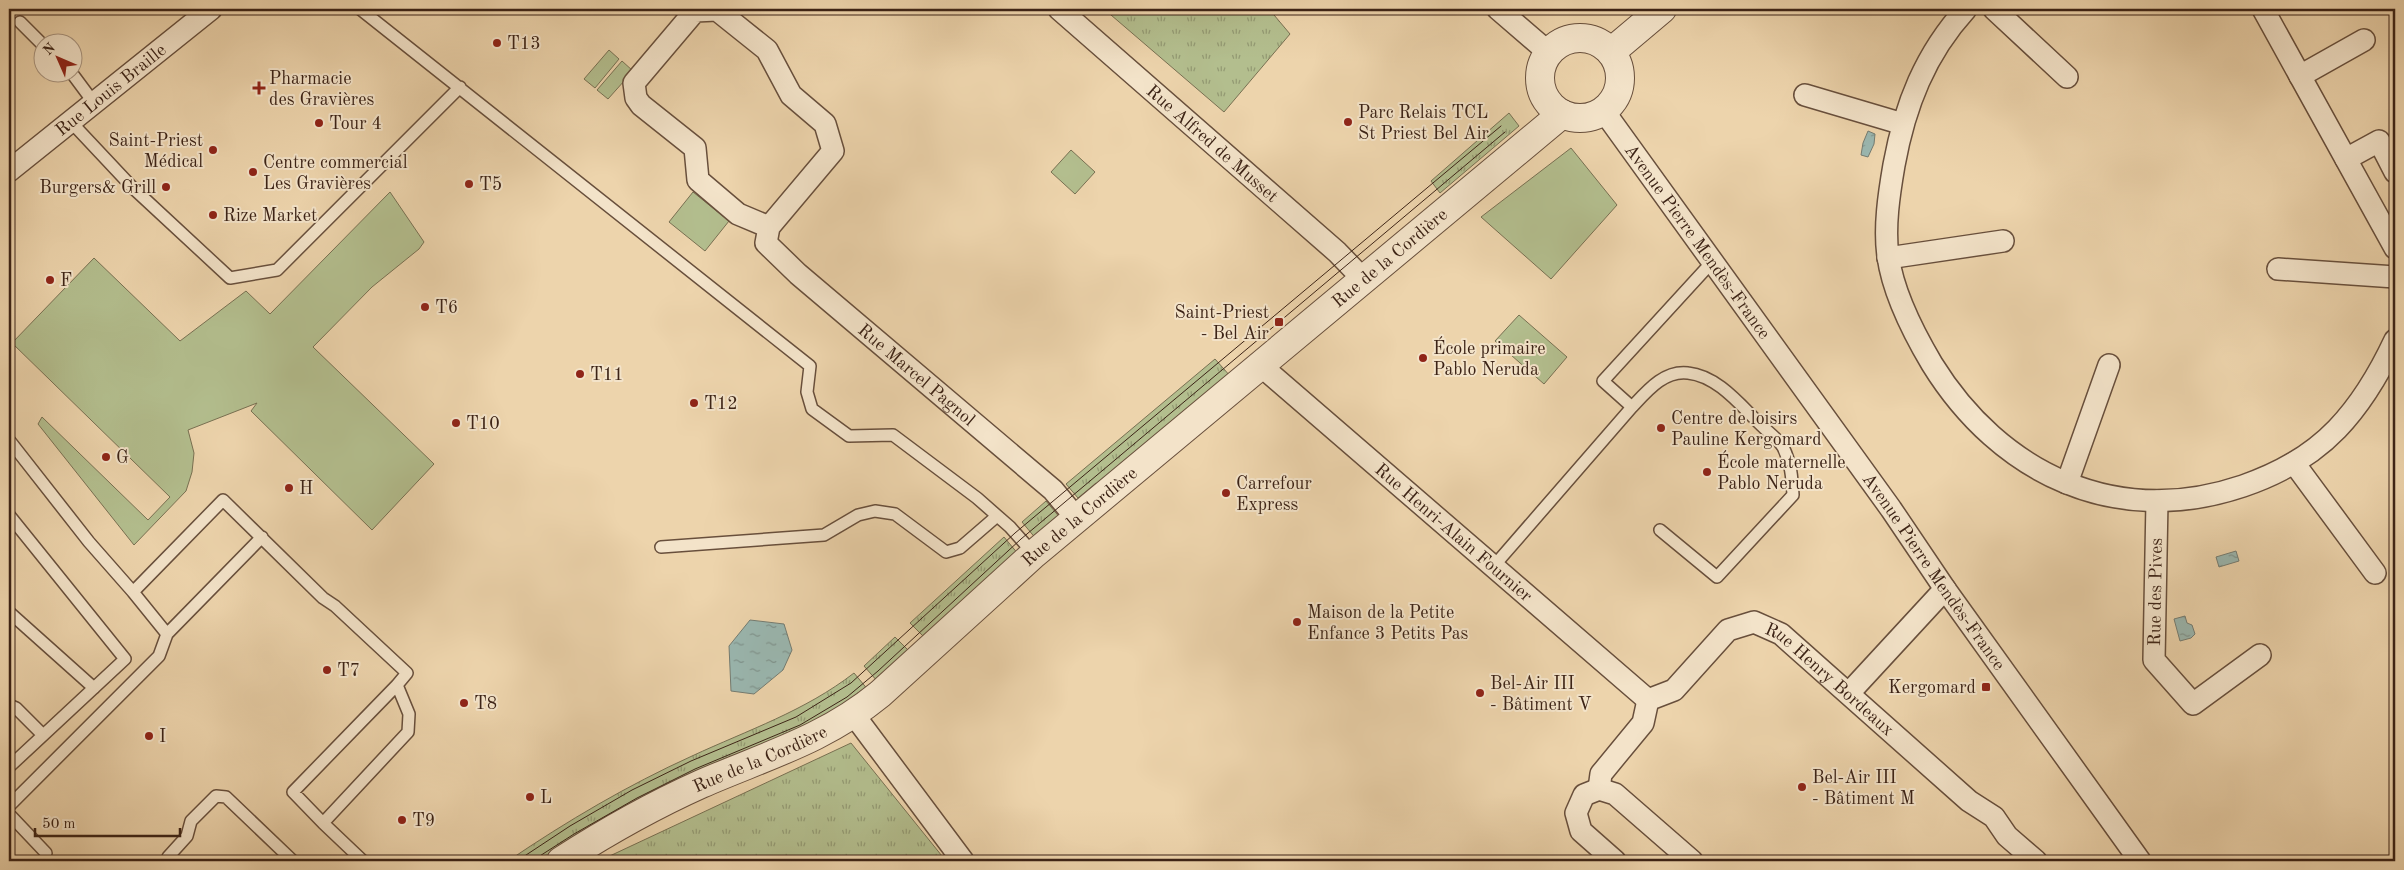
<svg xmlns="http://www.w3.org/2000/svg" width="2404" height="870" font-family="'Old Standard TT',serif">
<defs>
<pattern id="grass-tufts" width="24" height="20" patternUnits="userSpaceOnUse" patternTransform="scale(1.25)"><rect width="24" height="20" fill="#b3be8e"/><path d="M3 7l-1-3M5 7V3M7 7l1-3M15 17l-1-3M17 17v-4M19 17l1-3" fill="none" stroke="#939a73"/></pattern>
<pattern id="water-ripples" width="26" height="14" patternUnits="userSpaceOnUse" patternTransform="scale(1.25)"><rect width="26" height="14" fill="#9ab7b0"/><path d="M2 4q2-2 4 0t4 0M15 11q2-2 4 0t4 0" fill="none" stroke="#7f948e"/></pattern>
</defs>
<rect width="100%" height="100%" fill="#edd4ac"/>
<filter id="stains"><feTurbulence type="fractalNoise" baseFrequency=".004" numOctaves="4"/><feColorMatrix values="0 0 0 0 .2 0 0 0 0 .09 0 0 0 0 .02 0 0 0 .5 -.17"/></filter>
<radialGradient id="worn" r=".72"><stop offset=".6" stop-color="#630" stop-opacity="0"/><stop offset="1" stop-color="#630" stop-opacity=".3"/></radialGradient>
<path fill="url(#grass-tufts)" stroke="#787052" d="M1104 9H1269L1290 34 1224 112Z
M1509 113 1519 126 1440 193 1431 181Z
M1215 359 1231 377 1100 487 1096 483 1078 498 1066 484Z
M1046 501 1061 519 1037 540 1022 522Z
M1004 537 1019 555 925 638 910 623Z
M895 637 910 652 878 682 864 666Z
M854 673 869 691 856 702 573 843 543 861H508C567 821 628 785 692 756 748 730 805 711 854 673Z
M851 743 946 861H599Z"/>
<path fill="#b3be8e" stroke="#787052" d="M609 50 619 59 595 88 584 79Z
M622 61 633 71 608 99 597 90Z
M1571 148 1617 205 1551 279 1481 217Z
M1071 150 1095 172 1075 194 1051 172Z
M390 192 424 242 419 249 372 287 313 347 434 464 372 530 251 411 257 403 188 430 194 453 192 472 186 491 134 545 38 424 42 417 148 520 170 497 12 343 94 258 180 341 246 291 270 314Z
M693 192 729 221 705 251 669 222Z
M1519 315 1567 357 1544 384 1495 341Z"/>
<path fill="url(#water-ripples)" stroke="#747c72" d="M1868 131 1875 134 1874 144 1868 157 1861 155 1863 143Z
M2236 551 2239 561 2219 567 2216 557Z
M2185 616 2187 623 2192 625 2195 634 2191 638 2180 641 2174 619Z
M750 620 784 624 792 650 783 670 754 694 731 691 729 646Z"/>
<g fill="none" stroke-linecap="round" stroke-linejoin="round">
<defs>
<path id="service" d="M360 9 810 366 807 392 812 409 849 436 893 435 977 498 1010 527 1034 554
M20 22 42 44
M71 72 94 103
M71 122 133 188 230 278 277 270 460 87
M1632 407C1647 391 1664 370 1688 373 1718 376 1741 406 1761 425 1768 432 1778 439 1783 447 1791 463 1792 477 1793 495L1717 577 1660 530
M9 440 89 542 133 592 223 500 323 598 335 606 407 673 397 685 409 714 408 732 323 823 363 861
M9 515 125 659 9 767
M661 547 824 535 858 515 875 511 895 514 946 552 960 548 997 516
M1493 567 1632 407 1603 381 1712 262
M133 592 167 634 262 537
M9 612 94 688
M9 705 16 708 43 735
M9 806 159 656 167 634
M9 814 46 853
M323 823 293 792 397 685
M168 861V857L187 836 191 821 216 796 226 797 293 861"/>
<g id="minor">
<path id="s1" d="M1059 9 1337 252 1363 279"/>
<path d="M1498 9 1548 52"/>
<path d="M1966 9C1925 54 1905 105 1894 165 1889 194 1884 227 1888 256 1893 293 1913 332 1932 364 2000 474 2116 529 2243 486 2278 474 2311 456 2337 429 2362 403 2380 372 2395 340"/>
<path d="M1994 9 2067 77"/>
<path d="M2263 9 2395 248"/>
<path d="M2300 76 2364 40"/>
<path d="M1805 95 1903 124"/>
<path id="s2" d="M1603 110 1891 509 1945 589 2140 861"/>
<path d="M2346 159 2379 141 2395 172"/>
<path id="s3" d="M9 171 211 9"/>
<path id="s4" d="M769 227 738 214 698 180 695 148 641 105 636 98 634 83 695 11 717 10 767 50 791 95 825 124 833 151 769 227 766 243 798 274 1053 490 1077 519"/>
<path d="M1888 258 2003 241"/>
<path d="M2278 269 2395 277"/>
<path id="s5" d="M1260 365 1648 700"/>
<path d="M2294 463 2375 573"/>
<path d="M2067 483 2109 365"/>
<path d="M2157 501 2154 660 2193 704 2260 655"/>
<path d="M1849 693 1945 589"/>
<path d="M854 715 963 861"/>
<path id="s6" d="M1599 789 1601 774 1643 723 1648 700 1674 690 1728 630 1754 622 1781 634 1969 801 1994 817 2007 836 2036 861"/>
<path d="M1615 861 1581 831 1576 813 1584 795 1599 789 1615 794 1692 861"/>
</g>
<g id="tertiary">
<circle cx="1580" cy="78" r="40"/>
<path d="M1611 52 1662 9"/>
<path id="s7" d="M561 861C606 832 652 806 701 784 765 756 824 740 880 694L1034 554 1562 114"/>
</g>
</defs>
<use href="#service" stroke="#684f3c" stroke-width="14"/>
<use href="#minor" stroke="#684f3c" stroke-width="24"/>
<use href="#tertiary" stroke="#684f3c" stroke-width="30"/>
<use href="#service" stroke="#f3e3c9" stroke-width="11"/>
<use href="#minor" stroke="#f3e3c9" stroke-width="21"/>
<use href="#tertiary" stroke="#f3e3c9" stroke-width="28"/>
<path stroke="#3c2316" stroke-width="1" d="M517 861 570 826 632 790 691 761 796 717 851 683 1015 533 1501 126
M532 861 574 834 637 798 695 769 800 725 847 697 878 671 1021 539 1505 132"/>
</g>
<g fill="#8f2418" stroke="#f3e3c9" stroke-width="2">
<circle cx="497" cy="43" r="5"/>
<path d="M256.5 80.5h5v5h5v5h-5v5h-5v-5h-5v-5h5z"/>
<circle cx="1348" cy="122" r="5"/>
<circle cx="319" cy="123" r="5"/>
<circle cx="213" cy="150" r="5"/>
<circle cx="253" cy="172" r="5"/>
<circle cx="469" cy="184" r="5"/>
<circle cx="166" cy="187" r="5"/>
<circle cx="213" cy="215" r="5"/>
<circle cx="50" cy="280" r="5"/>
<circle cx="425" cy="307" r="5"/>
<rect x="1274" y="317" width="10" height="10" rx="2.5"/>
<circle cx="1423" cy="358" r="5"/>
<circle cx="580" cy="374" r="5"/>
<circle cx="694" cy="403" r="5"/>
<circle cx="456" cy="423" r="5"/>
<circle cx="1661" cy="428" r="5"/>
<circle cx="106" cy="457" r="5"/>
<circle cx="1707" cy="472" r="5"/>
<circle cx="289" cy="488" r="5"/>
<circle cx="1226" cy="493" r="5"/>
<circle cx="1297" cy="622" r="5"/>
<circle cx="327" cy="670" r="5"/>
<rect x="1981" y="682" width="10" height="10" rx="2.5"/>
<circle cx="1480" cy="693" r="5"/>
<circle cx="464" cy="703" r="5"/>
<circle cx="149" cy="736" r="5"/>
<circle cx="1802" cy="787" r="5"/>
<circle cx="530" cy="797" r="5"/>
<circle cx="402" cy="820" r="5"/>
</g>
<g text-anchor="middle" stroke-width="4" stroke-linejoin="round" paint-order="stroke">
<g font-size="18" fill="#3c2316" stroke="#f3e3c9" text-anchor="start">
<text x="507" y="49">T13</text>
<text x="269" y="84">Pharmacie<tspan x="269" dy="21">des Gravières</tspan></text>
<text x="1358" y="118">Parc Relais TCL<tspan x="1358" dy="21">St Priest Bel Air</tspan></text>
<text x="329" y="129">Tour 4</text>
<text x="203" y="146" text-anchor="end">Saint-Priest<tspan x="203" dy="21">Médical</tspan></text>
<text x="263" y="168">Centre commercial<tspan x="263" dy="21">Les Gravières</tspan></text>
<text x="479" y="190">T5</text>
<text x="156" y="193" text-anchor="end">Burgers&amp; Grill</text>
<text x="223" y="221">Rize Market</text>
<text x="60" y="286">F</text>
<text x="435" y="313">T6</text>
<text x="1269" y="318" text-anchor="end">Saint-Priest<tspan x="1269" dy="21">- Bel Air</tspan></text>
<text x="1433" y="354">École primaire<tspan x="1433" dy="21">Pablo Neruda</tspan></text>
<text x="590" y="380">T11</text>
<text x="704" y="409">T12</text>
<text x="1671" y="424">Centre de loisirs<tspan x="1671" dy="21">Pauline Kergomard</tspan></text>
<text x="466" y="429">T10</text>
<text x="116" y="463">G</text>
<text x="1717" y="468">École maternelle<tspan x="1717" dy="21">Pablo Neruda</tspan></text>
<text x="1236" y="489">Carrefour<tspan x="1236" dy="21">Express</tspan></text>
<text x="299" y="494">H</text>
<text x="1307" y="618">Maison de la Petite<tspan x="1307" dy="21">Enfance 3 Petits Pas</tspan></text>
<text x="337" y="676">T7</text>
<text x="1490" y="689">Bel-Air III<tspan x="1490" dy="21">- Bâtiment V</tspan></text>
<text x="1976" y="693" text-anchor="end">Kergomard</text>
<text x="474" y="709">T8</text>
<text x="159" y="742">I</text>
<text x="1812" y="783">Bel-Air III<tspan x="1812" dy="21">- Bâtiment M</tspan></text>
<text x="540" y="803">L</text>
<text x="412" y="826">T9</text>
</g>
<g font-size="18" fill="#3c2316" stroke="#f3e3c9">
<text dy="6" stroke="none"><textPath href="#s3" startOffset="130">Rue Louis Braille</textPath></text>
<text dy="6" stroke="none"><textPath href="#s1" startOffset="204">Rue Alfred de Musset</textPath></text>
<text dy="6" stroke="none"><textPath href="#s2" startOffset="162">Avenue Pierre Mendès-France</textPath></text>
<text dy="6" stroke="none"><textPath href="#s7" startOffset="1032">Rue de la Cordière</textPath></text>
<text dy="6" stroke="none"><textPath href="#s4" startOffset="831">Rue Marcel Pagnol</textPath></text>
<text dy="6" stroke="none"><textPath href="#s7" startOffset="628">Rue de la Cordière</textPath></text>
<text dy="6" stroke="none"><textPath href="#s5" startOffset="256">Rue Henri-Alain Fournier</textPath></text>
<text dy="6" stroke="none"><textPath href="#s2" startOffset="568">Avenue Pierre Mendès-France</textPath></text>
<text transform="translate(2155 592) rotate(-89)" y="6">Rue des Pives</text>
<text dy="6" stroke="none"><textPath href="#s6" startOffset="336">Rue Henry Bordeaux</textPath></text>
<text dy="6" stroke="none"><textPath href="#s7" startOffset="224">Rue de la Cordière</textPath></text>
</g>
</g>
<rect width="2404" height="870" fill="none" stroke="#edd4ac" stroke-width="30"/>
<rect x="10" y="10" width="2384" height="850" fill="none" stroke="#3c2316" stroke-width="2.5"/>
<rect x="15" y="15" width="2374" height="840" fill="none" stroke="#3c2316"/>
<g transform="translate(58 58) rotate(315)"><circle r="24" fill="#f3e3c9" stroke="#aa9681"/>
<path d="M0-4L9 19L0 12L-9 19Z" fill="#8f2418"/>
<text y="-8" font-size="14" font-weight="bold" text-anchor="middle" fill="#3c2316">N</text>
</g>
<path d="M35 828v8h145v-8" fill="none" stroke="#3c2316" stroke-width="2.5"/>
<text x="42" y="828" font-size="15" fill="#3c2316" stroke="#f3e3c9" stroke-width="4" paint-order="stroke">50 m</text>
<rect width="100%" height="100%" filter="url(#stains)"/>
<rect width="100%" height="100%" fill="url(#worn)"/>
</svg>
